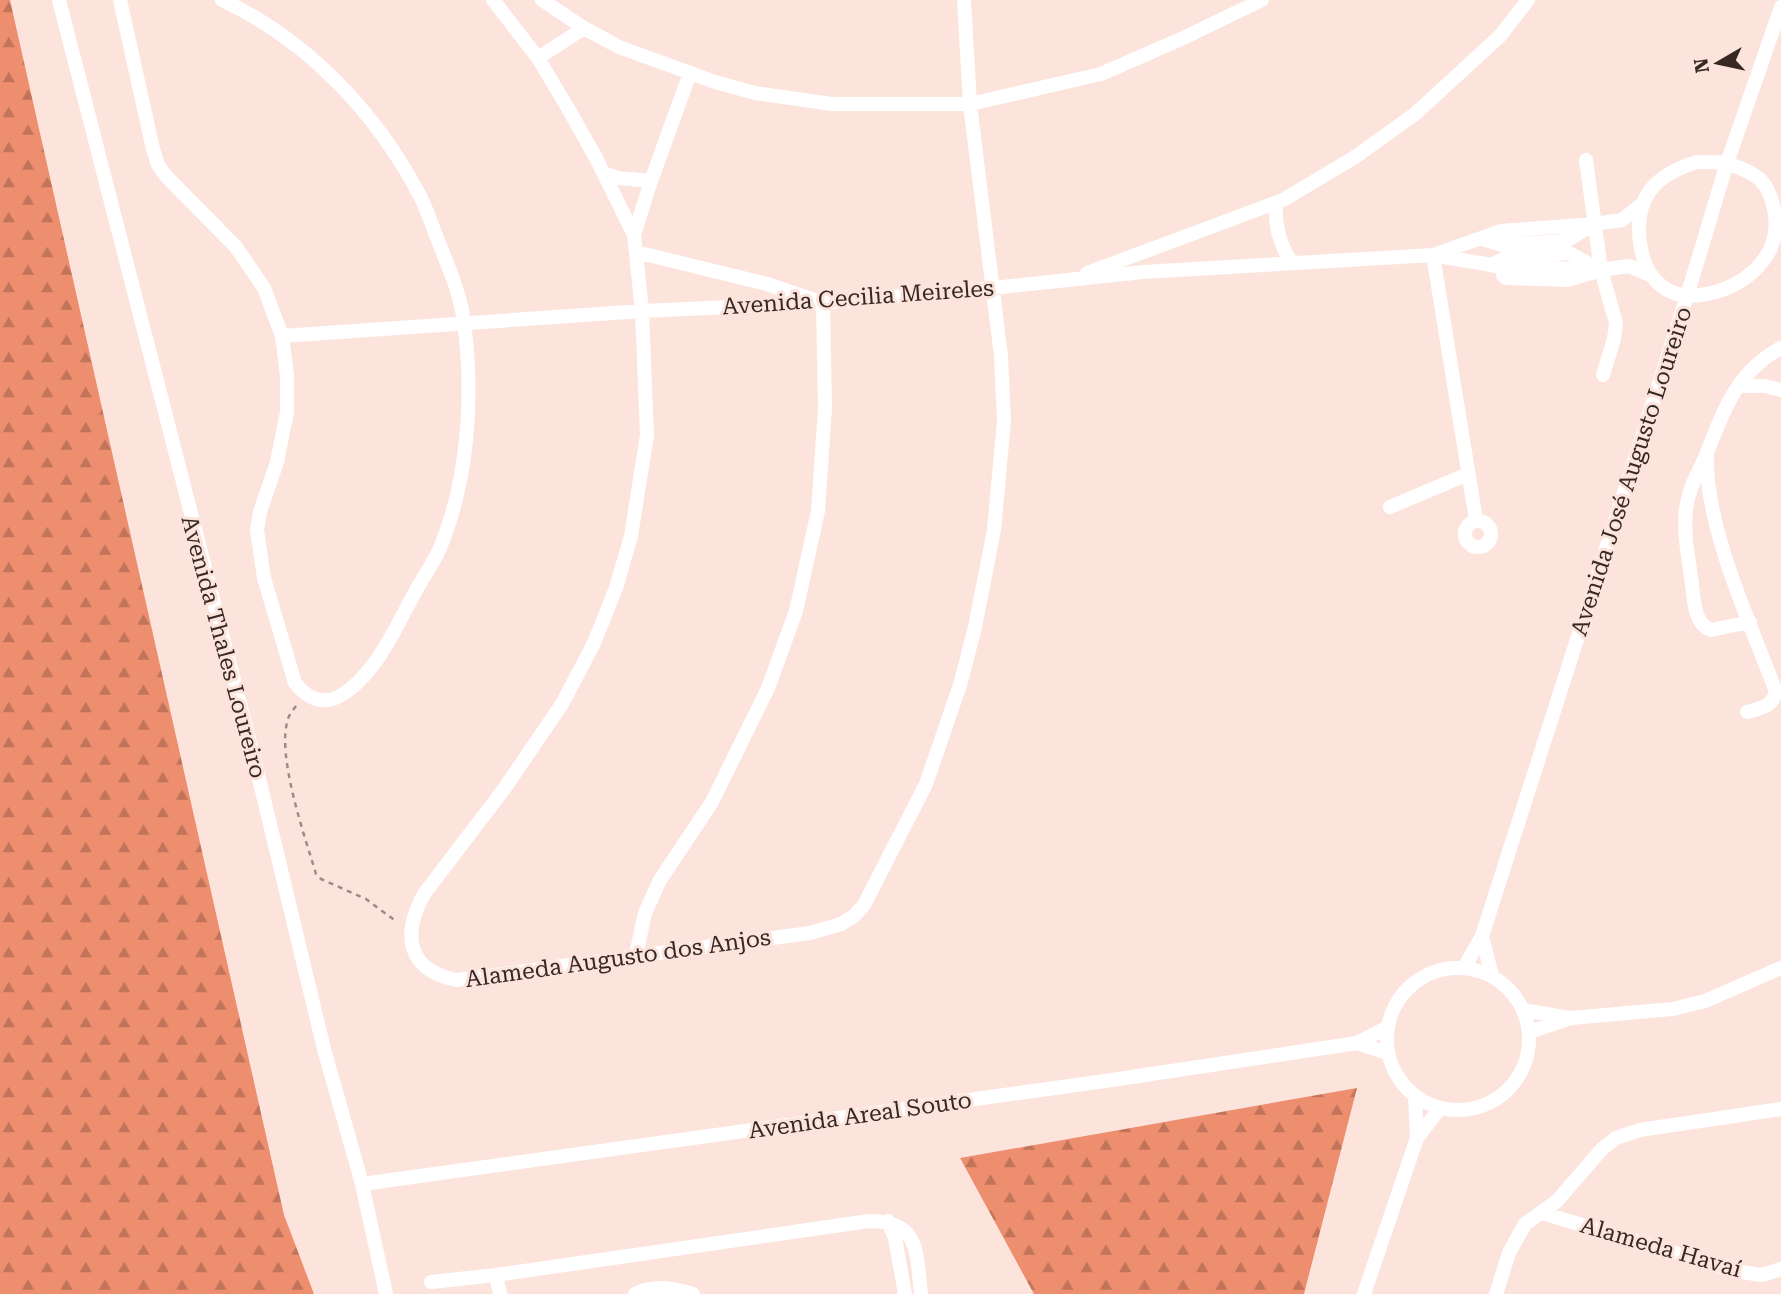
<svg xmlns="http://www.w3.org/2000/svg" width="1781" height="1294" font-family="'Roboto Serif',serif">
<defs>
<pattern id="forest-firs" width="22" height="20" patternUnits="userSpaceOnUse" patternTransform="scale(1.75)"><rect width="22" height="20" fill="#ed8e6e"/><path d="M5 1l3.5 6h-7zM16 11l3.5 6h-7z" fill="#c1745a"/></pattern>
</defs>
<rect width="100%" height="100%" fill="#fce4dd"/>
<path fill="url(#forest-firs)" d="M0 0H10L284 1215 314 1294H0Z
M1357 1088 1304 1294H1034L960 1158Z"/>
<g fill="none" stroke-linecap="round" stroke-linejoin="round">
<path stroke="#9e8a84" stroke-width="2.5" stroke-dasharray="5 5" stroke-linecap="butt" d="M296 706C293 710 289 715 288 719 276 755 305 837 316 874L321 879 366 899 397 922"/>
<path stroke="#fff" stroke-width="14" d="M59 0 256 766 324 1049 362 1184 386 1294
M120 0 153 149 158 165 166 176 236 247 264 288 282 336 287 375V412L277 462 260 512 257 530 264 578 295 683C315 708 335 704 357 683 382 660 398 623 414 594 422 579 433 564 440 548 468 481 474 395 464 323 461 296 449 268 439 243 432 226 427 209 419 194 375 111 307 40 222 0
M493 0 538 58 569 110 596 158 634 235 642 311 647 435 631 536 616 588 594 643 562 704 504 789 424 894C402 934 406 970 457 980L810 933 841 924 854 916 864 905 926 784 960 685 975 627 994 530 1004 421 1001 356 970 104 964 0
M542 0 584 28 619 47 715 82 755 93 832 104H970L1101 74 1181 39 1262 0
M538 58 584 28
M1586 160 1601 270 1616 323 1614 339 1603 375
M1697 162C1707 162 1720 161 1729 164 1760 174 1770 183 1775 215 1781 259 1741 290 1700 295 1684 297 1669 294 1657 282 1646 271 1642 258 1640 243 1634 198 1654 175 1697 162Z
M604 173 618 178 651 181
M1276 203C1275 227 1279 243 1292 263
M634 235 651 181 690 73
M1483 239 1502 245 1566 241 1589 227
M1433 255 1476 520
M1438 256 1492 265 1505 269 1550 268 1601 270
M1492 265 1505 258 1569 253 1597 268
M1087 273 1283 200 1355 157 1415 114 1500 36 1528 0
M1503 275 1506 278 1568 280 1601 270 1629 266 1650 275
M282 336 642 311 823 303 993 288 1143 272 1433 255 1501 231 1594 224 1622 220 1642 204
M1738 386H1765L1781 390
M1707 456C1705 526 1750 623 1775 689 1776 706 1761 708 1747 712
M1390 507 1468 474
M1465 534a13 13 0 1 1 26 0a13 13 0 1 1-26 0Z
M1750 622 1711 630C1694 624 1694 600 1692 584 1689 560 1683 534 1686 509 1689 485 1700 471 1708 450 1725 407 1738 371 1781 348
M1482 936 1492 976
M636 955 645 913 660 880 712 802 768 688 796 611 818 511 825 408 823 303 767 284 636 252
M1387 1039a71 71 0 1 1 142 0a71 71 0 1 1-142 0Z
M1464 968 1482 936 1687 296 1727 163 1781 7
M1523 1010 1569 1018
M1529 1032 1571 1018 1673 1009 1705 1001 1781 968
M1357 1043 1388 1053
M1415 1096 1417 1138
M362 1184 1105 1081 1357 1043 1388 1027
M1542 1213 1735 1271 1762 1275 1781 1269
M888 1221 895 1238 905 1294
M496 1275 500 1294
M431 1282 496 1275 869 1221C921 1221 916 1253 921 1294
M635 1294C654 1284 673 1288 693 1294
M1364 1294 1417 1138 1440 1108
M1496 1294 1509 1253 1525 1224 1557 1201 1602 1149 1616 1138 1640 1130 1781 1109"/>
</g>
<g text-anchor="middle" stroke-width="6" stroke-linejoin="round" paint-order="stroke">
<g font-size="23" fill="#372824" stroke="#fce4dd">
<text transform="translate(858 297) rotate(-4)" y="8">Avenida Cecilia Meireles</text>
<text transform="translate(1631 471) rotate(-72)" y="8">Avenida José Augusto Loureiro</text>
<text transform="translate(224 647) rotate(75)" y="8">Avenida Thales Loureiro</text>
<text transform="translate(618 958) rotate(-8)" y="8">Alameda Augusto dos Anjos</text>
<text transform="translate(860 1115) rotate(-8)" y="8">Avenida Areal Souto</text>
<text transform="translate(1661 1247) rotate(16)" y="8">Alameda Havaí</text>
</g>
</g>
<g transform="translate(1718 63) rotate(261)" stroke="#fce4dd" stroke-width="5" paint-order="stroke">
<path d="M0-5L12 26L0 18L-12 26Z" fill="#372824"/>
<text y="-10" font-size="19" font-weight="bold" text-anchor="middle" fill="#372824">N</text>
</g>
</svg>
